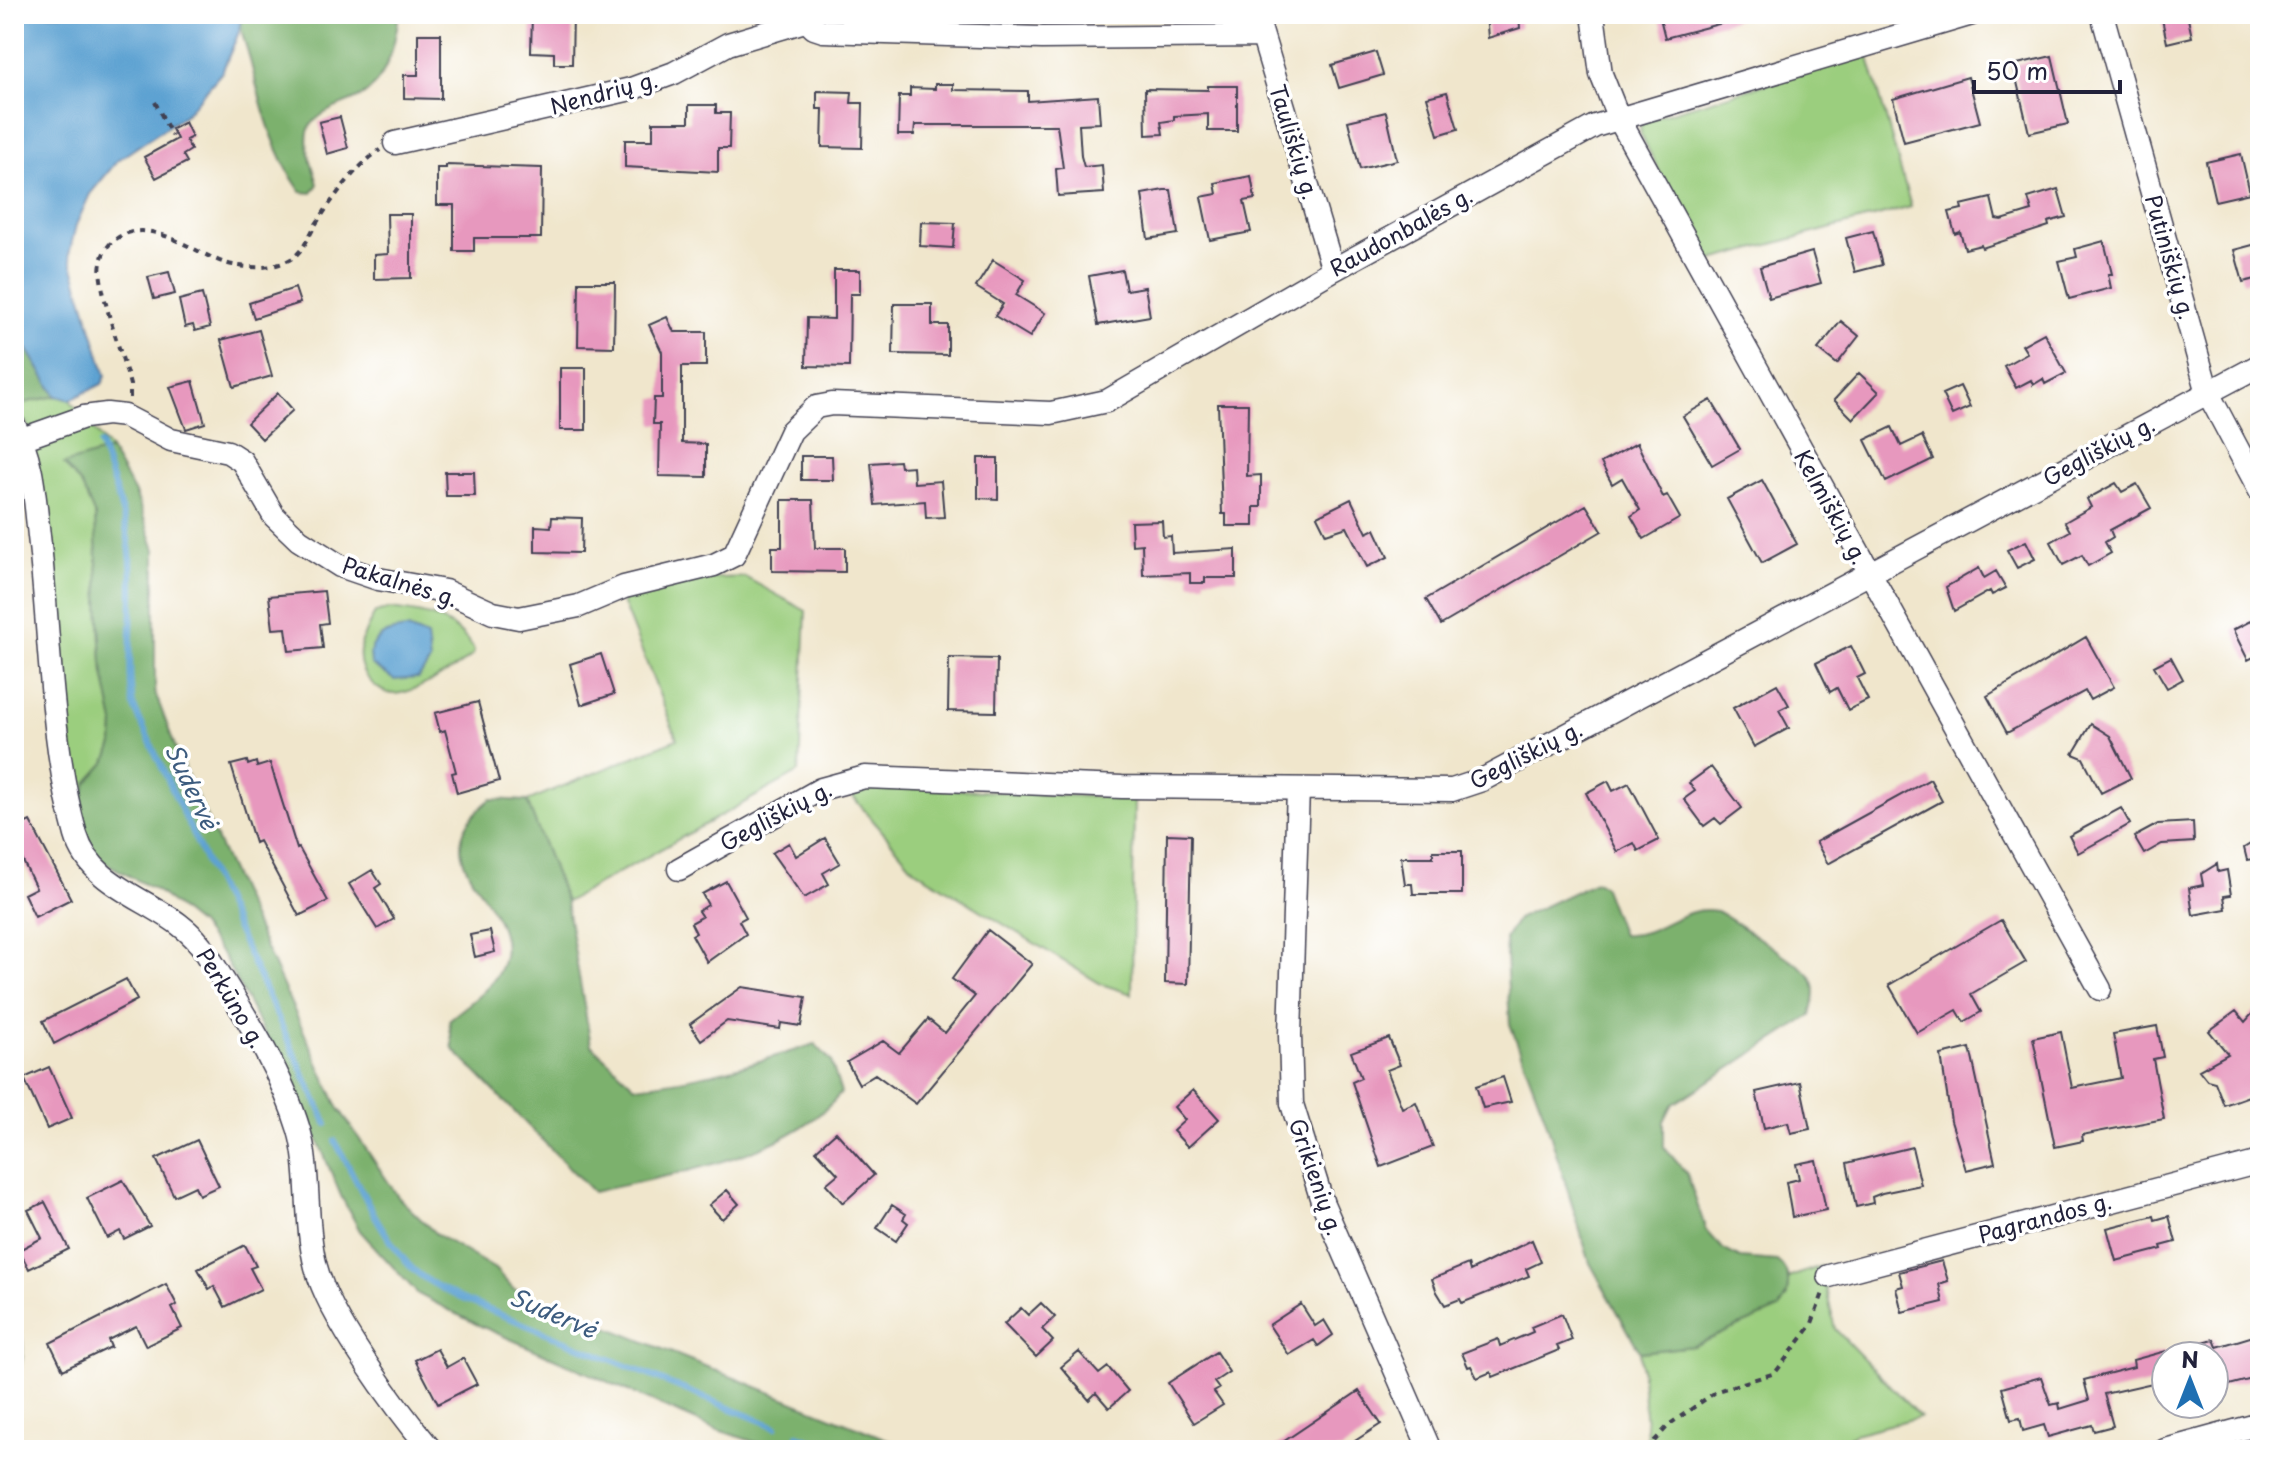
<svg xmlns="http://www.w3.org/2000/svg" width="2274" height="1464" font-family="'Playpen Sans',sans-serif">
<rect width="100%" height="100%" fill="#fff"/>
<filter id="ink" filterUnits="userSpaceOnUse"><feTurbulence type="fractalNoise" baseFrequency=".0125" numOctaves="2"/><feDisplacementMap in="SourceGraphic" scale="16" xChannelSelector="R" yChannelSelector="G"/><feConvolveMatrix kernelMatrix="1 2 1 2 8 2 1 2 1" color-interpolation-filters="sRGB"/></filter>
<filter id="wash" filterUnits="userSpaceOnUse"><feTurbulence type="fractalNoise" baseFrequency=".006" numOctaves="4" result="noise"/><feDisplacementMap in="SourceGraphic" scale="32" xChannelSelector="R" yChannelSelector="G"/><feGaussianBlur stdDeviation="1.8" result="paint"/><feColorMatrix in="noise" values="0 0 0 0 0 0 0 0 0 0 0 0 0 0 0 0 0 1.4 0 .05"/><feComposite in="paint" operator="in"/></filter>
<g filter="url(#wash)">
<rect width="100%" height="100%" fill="#f0e6cc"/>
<path fill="#9bce7e" stroke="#5e785c" stroke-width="2" d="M1868 54 1911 207 1705 262 1641 135 1640 127 1644 120Z
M56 396 70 400 110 450 65 465 82 486 95 516 102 663 114 723 113 745 106 762 87 783 79 806 38 474 27 424 14 409V405Z
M745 577 806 611 799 772 566 902 527 801 677 739 619 594 696 579Z
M390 609C426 613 455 618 474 650L473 655C457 668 414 694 393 694 384 694 377 688 371 682 350 662 362 635 375 613Z
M907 787 1134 799 1132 994 1101 984 915 870 848 791Z
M1821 1266 1835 1329 1920 1417 1854 1434 1831 1450H1648L1640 1352 1693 1346 1779 1309 1787 1297 1788 1278Z"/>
<path fill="#7cb16d" stroke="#4f6a54" stroke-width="2" d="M241 14H399C395 44 387 85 356 99 341 106 317 112 309 129 303 144 314 169 318 184L312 193 301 192C272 151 261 103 249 56 245 40 239 32 241 14Z
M14 327 56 396 14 405Z
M110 450 136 495 155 550V692L179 757 338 1107 399 1198 436 1234 495 1269 513 1289 914 1450H779L715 1429 476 1324 418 1294 360 1231 341 1196 310 1121 224 957 199 925 157 891 100 860 83 830 79 806 87 783 106 762 113 745 114 723 102 663 95 516 82 486 64 464Z
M491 799 527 801 566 902 591 1045 635 1086C698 1080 756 1063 815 1044L831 1061 841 1093C788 1158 671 1174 593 1192L453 1049 449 1020C464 1007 489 991 498 973 535 904 405 866 491 799Z
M1595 882 1603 885 1622 935C1659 938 1681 904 1716 911 1722 913 1805 968 1809 974 1819 987 1814 1001 1811 1016L1672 1105 1664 1121V1147L1687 1174 1706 1230 1723 1249 1740 1258 1777 1261C1794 1274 1789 1295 1779 1309L1693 1346 1640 1352 1590 1263 1545 1117 1510 1024 1505 939 1517 919Z
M14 1315C23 1334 29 1359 14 1377Z"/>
<path fill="#5da2d2" stroke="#406286" stroke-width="2" d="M14 14H241L239 32 222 72 186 114 118 160 90 194 76 225 69 254 106 376 102 384 70 400 56 396 14 327Z
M408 629 427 637 430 662 418 678 394 680 371 664 370 653C375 634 391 630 408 629Z"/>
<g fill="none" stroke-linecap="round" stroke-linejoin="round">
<path stroke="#5da2d2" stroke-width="6" d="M100 444C113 484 128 521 131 563 135 611 126 658 133 705L327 1124
M335 1141C358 1182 378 1229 408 1264 422 1280 442 1288 460 1298L776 1427
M798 1435 838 1450"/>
</g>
<g id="blocks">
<path fill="#e798be" d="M532 14H573L572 64H554V53L531 52Z
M1486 14H1519L1520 28 1488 38Z
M1659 14H1737L1738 19 1665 38Z
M2161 14H2187L2192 37 2167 43Z
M418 34H441V99L404 98V75H418Z
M1376 52 1383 75 1339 88 1332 65Z
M2052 56 2068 124 2029 133 2013 65Z
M1968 77 1980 122 1904 142 1893 99Z
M935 84H953V90L1028 91V101L1098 96 1100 123 1079 124 1081 156 1084 167 1102 165 1104 193 1058 196 1056 169 1063 168 1057 125H915L914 135H898L899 96H910V88L935 89Z
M1208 86H1237V131H1208V114L1174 116V120L1161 122 1163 134 1146 135 1145 89 1208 90Z
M817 91 852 92 851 103H863L862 148 822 147 823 109H817Z
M1447 92 1458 129 1438 135 1427 97Z
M689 105H716V113H730L729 148H718V172L625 167V140H653V122H689Z
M1386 112 1397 160 1360 169 1348 121Z
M340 117 348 148 327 154 319 122Z
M185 122 192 137 186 140 191 150 183 155 187 162 156 178 144 157 177 139 172 129Z
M2241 154 2250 193 2215 201 2206 162Z
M446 165 542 168 541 238H474V251H454V205H437V168H446Z
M1251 176 1255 199 1244 201 1251 232 1210 240 1201 197 1217 194 1215 183Z
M2058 189 2066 217 2048 222 2049 226 1982 248 1981 245 1965 249 1960 232 1955 234 1949 212 1962 209 1961 205 1991 198 1996 219 2002 220 2032 211 2028 198Z
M1164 190H1171L1178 234 1148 239 1142 194Z
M387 214H411V278L374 279V255L388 254Z
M921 222 955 223 953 248 920 246Z
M1873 231 1882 265 1855 272 1846 238Z
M2104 241 2112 274H2108L2111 288 2069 299 2059 261 2077 257 2075 249Z
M2260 243V278L2243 282 2234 250Z
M1812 252 1821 283 1769 298 1760 267Z
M993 260 1025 280 1016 295 1045 313 1030 337 995 316 1003 304 976 287Z
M834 270H860V294H850L849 367 806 366 807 318 834 319Z
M1122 270 1126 290 1145 287 1150 316 1098 325 1089 276Z
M169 272 175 294 154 299 148 277Z
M579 282H615L614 347 578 346Z
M295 288 300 303 254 318 249 303Z
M202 294 210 327 195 331 193 325 185 327 179 300Z
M894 304H932V325H948V355L893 354Z
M667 317 674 332H706V366H682V443L706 444V477L659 476 660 424H653L654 398H662V352L649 325Z
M1841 321 1859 336 1837 364 1818 349Z
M259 330 272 376 234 387 221 340Z
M2044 333 2066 373 2045 384 2043 379 2033 385 2031 380 2016 388 2004 366 2027 353 2022 345Z
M560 368H586V430H560Z
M1859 373 1879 392 1853 419 1834 400Z
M193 381 205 423 186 429 170 387Z
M1960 386 1970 407 1952 415 1942 394Z
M278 393 293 410 262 439 247 423Z
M1711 400 1740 449 1712 465 1683 416Z
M1218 404H1248L1247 476 1261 475V507H1254V526H1226V514H1222Z
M1892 427 1901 446 1922 436 1933 459 1886 482 1865 440Z
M1637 443 1663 497 1667 495 1680 518 1644 539 1631 516 1640 510 1622 478 1612 484 1601 463Z
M801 456H832L833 480H801Z
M978 458H998V499L978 498Z
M899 461 900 467 913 466 914 483 941 481 944 517 926 518 925 501 875 505 871 463Z
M445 472H474L475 496H446Z
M1762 480 1797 544 1762 563 1727 499Z
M2116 483 2122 492 2137 484 2151 508 2110 530 2113 537 2105 542 2111 553 2088 566 2082 555 2063 565 2051 542 2070 531 2065 522 2091 507 2087 499Z
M1351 499 1367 533 1375 529 1388 557 1367 567 1347 527 1326 534 1317 516Z
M782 500H813L815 548H845V572L772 571V547H782Z
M1586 505 1602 531 1441 625 1426 599Z
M552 517 582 518 581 553 535 552V526L551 527Z
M1162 521 1163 537 1171 536 1172 553 1236 549V578H1205V583H1190V573L1143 575 1142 544 1132 545 1131 522Z
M2026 541 2035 559 2017 568 2007 550Z
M1979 568 1984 578 1996 571 2006 588 1992 595 1990 591 1954 611 1946 587Z
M324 591 328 623 320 624 323 648 289 651 286 628 273 629 269 596Z
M2260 616V654L2248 660 2233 630Z
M2086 637 2114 687 2090 700 2085 691 2007 733 1987 696Z
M1851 646 1865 674 1857 678 1868 700 1848 710 1837 688 1830 692 1816 663Z
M601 654 614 694 581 705 570 664Z
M2171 657 2183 679 2167 688 2154 666Z
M949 658 997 659 996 712 948 711Z
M1777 684 1789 705 1779 710 1789 728 1754 747 1733 708Z
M478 702 499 781 457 793 452 773 456 772 445 730 440 732 435 713Z
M2091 724 2110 736 2131 778 2101 793 2083 758 2073 754Z
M247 761 248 765 256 762 257 767 270 763 297 849 299 848 328 901 299 916 259 841 255 843 231 765Z
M1711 767 1742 808 1721 824 1715 818 1704 826 1684 799 1695 791 1689 783Z
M1930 779 1942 801 1828 864 1816 842Z
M1608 781 1613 791 1629 783 1659 840 1638 851 1634 843 1617 852 1586 793Z
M2121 808 2130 824 2078 853 2069 836Z
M30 821 71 899 35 917 24 894 36 888 19 853 14 856V829Z
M2193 822 2194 842 2162 844 2144 854 2134 837 2158 824Z
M1167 834 1191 835 1188 984 1165 983Z
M825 838 840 863 823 873 829 884 804 898 772 853 789 843 796 856Z
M2260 838V858L2247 860 2244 848Z
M1433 851H1462V894H1413L1412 884H1405L1401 857H1433Z
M2217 864 2218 872 2227 870 2231 895 2224 896 2226 909 2193 915 2189 888 2203 885 2201 874Z
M372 870 381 884 375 888 394 919 377 929 349 884Z
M726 881 746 917 739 921 746 934 707 962 692 935 696 933 691 923 702 917 698 911 708 905 702 894Z
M2001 920 2026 962 1971 994 1981 1012 1964 1022 1957 1010 1917 1033 1889 985Z
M988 930 1032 964 916 1104 875 1074 859 1084 847 1062 883 1041 899 1053 928 1019 945 1033 975 996 952 979Z
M490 931 495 952 475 957 470 935Z
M126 979 137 1000 54 1044 43 1021Z
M742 987 806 997 801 1026 781 1023 780 1029 727 1021 701 1040 690 1024Z
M2260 1005V1092L2224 1105 2215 1082 2207 1080 2199 1070 2228 1054 2209 1031 2236 1011 2245 1022Z
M2157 1026 2163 1057 2153 1059 2164 1119 2082 1135 2083 1141 2055 1147 2033 1038 2061 1032 2072 1088 2121 1078 2113 1034Z
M1389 1038 1400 1065 1387 1070 1402 1108 1416 1102 1433 1147 1381 1167 1352 1082 1361 1078 1351 1052Z
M1970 1048 1995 1163 1966 1170 1951 1121 1941 1055Z
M49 1067 72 1118 47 1129 24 1078Z
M1503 1077 1511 1102 1483 1108 1476 1086Z
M1800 1082 1810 1129 1791 1133 1788 1122 1764 1128 1756 1092Z
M1193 1090 1219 1119 1188 1147 1173 1131 1185 1120 1174 1107Z
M836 1132 874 1175 843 1203 826 1184 838 1174 816 1150Z
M197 1140 219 1186 199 1195 195 1186 174 1196 156 1159Z
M1912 1147 1921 1185 1882 1193 1872 1197 1873 1203 1856 1207 1847 1163Z
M1816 1160 1826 1210 1792 1217 1786 1182 1799 1179 1796 1164Z
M123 1180 150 1226 124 1239 120 1231 107 1238 87 1198Z
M727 1190 739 1204 722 1219 709 1205Z
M45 1202 69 1249 29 1269 19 1250 42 1238 28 1210Z
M892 1205 906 1214 903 1219 908 1223 896 1241 877 1228Z
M2154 1216 2155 1220 2169 1216 2176 1242 2161 1246 2162 1249 2116 1261 2107 1228Z
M1532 1240 1541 1262 1526 1269 1529 1276 1462 1303 1460 1299 1445 1305 1437 1292 1432 1279 1468 1264 1470 1271Z
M245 1245 256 1266 250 1268 261 1289 225 1307 214 1286 209 1289 198 1269Z
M1942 1261 1948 1281 1939 1284 1943 1302 1902 1312 1896 1288 1903 1286 1899 1272Z
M166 1284 177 1305 172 1308 182 1328 146 1346 136 1326 108 1340 111 1347 63 1370 50 1343Z
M1041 1303 1055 1317 1042 1329 1053 1341 1036 1357 1004 1324 1021 1308 1028 1315Z
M1301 1304 1315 1326 1324 1320 1333 1335 1318 1346 1314 1340 1289 1355 1269 1325Z
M1562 1314 1572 1340 1557 1346 1559 1350 1493 1377 1491 1372 1477 1378 1471 1366 1468 1367 1462 1353 1498 1339 1500 1346 1533 1332 1531 1327Z
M2260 1334V1377L2214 1389V1356H2169V1351L2214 1339 2217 1347Z
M437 1349 447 1367 463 1358 477 1384 438 1404 415 1360Z
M2166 1351V1380L2104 1394 2113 1426 2094 1431 2092 1425 2048 1437 2044 1425 2023 1431 2020 1418 2011 1420 2002 1388 2041 1377 2051 1405 2059 1403 2060 1409 2089 1400 2084 1380 2134 1367 2133 1360Z
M1079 1352 1099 1374 1108 1367 1128 1391 1109 1408 1096 1393 1089 1400 1061 1367Z
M1216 1352 1229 1372 1214 1382 1219 1389 1214 1392 1223 1405 1194 1423 1168 1383Z
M1359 1391 1381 1424 1341 1450H1271Z"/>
</g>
</g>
<g filter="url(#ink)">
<use href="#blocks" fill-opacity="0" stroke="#413f51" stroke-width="2"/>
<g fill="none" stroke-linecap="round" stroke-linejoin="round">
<defs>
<path id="minor" d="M800 14 814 28 823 31 1042 38 1262 36
M1256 14 1333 270
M1593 14 1601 74 1619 119 2100 989
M2102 14 2208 393 2260 491
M395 143 631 89 674 73 728 44 805 21
M14 425C33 456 35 500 39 536 50 631 50 743 76 835 94 897 175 901 207 954 241 1009 280 1067 299 1130 311 1171 304 1223 316 1267 329 1318 396 1408 431 1450
M22 439 84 417 107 414 125 416 171 440 228 452 242 461 274 516 299 540 340 566 378 579 445 591 493 613 519 618 579 606 624 587 714 565 734 555 791 431 816 407 832 404 1051 413 1107 401 1333 270 1595 126 1972 14
M1298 789 1290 1035 1292 1104 1323 1204 1430 1450
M679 869 821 789 865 777 1122 787 1452 790 1482 780 2260 365
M1829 1276 2260 1162
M2165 1450 2260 1424"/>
</defs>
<use href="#minor" stroke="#413f51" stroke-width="25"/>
<path stroke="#413f51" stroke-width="4" stroke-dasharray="6 6" stroke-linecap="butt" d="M155 102 172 136
M130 398V385C121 350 106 314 101 279 99 267 101 254 109 245 146 207 196 258 233 265 250 268 272 269 287 261 303 254 308 237 316 224 334 197 353 169 380 150
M1646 1450 1670 1424 1717 1391 1775 1373 1811 1326 1823 1293"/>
<use href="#minor" stroke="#fff" stroke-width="22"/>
</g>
</g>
<g text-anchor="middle" stroke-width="7" stroke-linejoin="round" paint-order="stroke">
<g font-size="22" fill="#22223b" stroke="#fff">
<text transform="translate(604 93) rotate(-15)" y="8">Nendrių g.</text>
<text transform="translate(1294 142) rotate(73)" y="8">Tauliškių g.</text>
<text transform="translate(1401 232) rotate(-29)" y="8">Raudonbalės g.</text>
<text transform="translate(2170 257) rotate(74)" y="8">Putiniškių g.</text>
<text transform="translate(2099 451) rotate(-28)" y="8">Gegliškių g.</text>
<text transform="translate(1831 507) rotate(61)" y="8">Kelmiškių g.</text>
<text transform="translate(400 582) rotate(17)" y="8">Pakalnės g.</text>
<text transform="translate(1526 755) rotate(-27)" y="8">Gegliškių g.</text>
<text transform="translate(776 816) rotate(-28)" y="8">Gegliškių g.</text>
<text transform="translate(231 998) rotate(59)" y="8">Perkūno g.</text>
<text transform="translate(1316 1177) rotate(71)" y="8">Grikienių g.</text>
<text transform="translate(2045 1218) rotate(-15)" y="8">Pagrandos g.</text>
</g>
<g font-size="24" font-style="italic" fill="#3d5c7f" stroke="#fff">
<text transform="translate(191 787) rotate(65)" y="8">Sudervė</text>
<text transform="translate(553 1314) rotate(23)" y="8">Sudervė</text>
</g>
</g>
<rect width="2274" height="1464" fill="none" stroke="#fff" stroke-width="48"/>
<g transform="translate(2190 1380)"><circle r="38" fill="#ffffff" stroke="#a7a7b1" stroke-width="2"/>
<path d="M0-6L14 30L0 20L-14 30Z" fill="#1f6fb2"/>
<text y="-12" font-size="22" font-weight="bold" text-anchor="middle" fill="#22223b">N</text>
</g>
<path d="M1974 80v12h146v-12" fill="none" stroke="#22223b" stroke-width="4"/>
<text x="1986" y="80" font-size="24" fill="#22223b" stroke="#ffffff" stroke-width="6" paint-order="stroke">50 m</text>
</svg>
